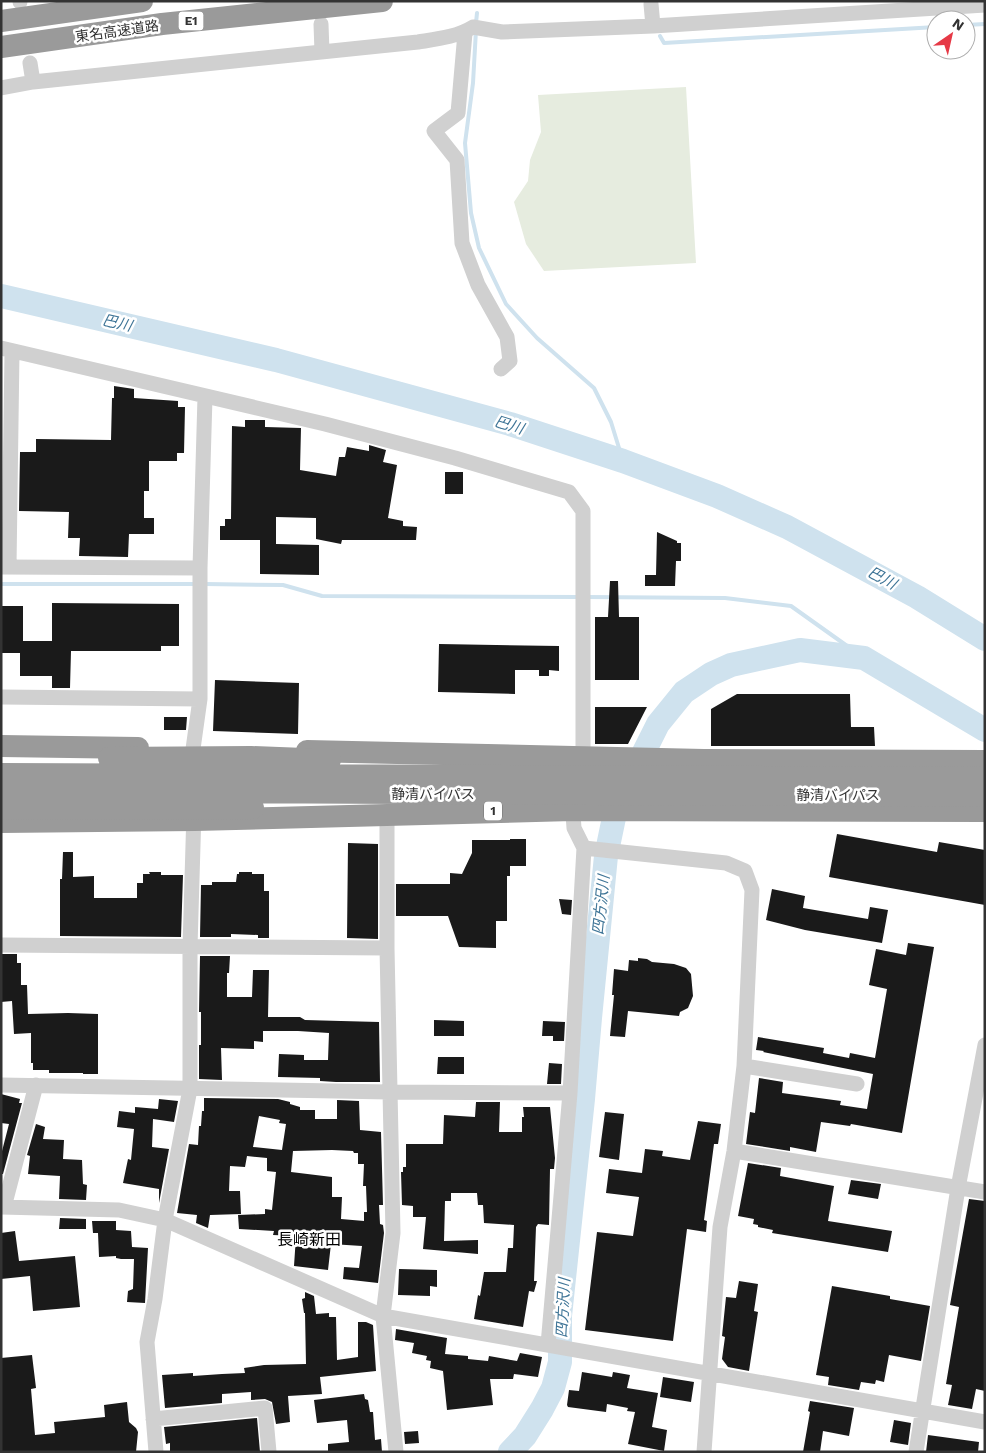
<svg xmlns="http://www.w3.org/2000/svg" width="986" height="1453" font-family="'Work Sans','Noto Sans JP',sans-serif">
<rect width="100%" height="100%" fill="#fff"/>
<path fill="#e6ecdf" d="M686 87 696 263 544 271 526 244 514 202 528 181 530 160 541 132 538 95Z"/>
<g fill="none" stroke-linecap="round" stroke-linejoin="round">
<path stroke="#cfe2ee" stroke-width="4" d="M476 23 477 13
M966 25 985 24
M476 30 473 83 465 143 471 213 479 248 506 304 537 338 594 388 611 422 623 461
M660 36 664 43 936 27
M1 584H198
M205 584 283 585 322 596 579 597
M586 597 725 598 791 606 864 658"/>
<path stroke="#cfe2ee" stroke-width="24" d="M1 296 276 360 510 424 623 461 717 496 787 527 917 597 985 639
M510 1452 525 1436 542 1409 553 1388 560 1362V1316L583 1099 590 1018 606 856 616 808 658 724 684 692 711 674 731 665 800 650 864 658 985 730"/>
</g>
<path fill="#1a1a1a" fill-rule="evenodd" d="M114 386 134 389V398L178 401V407H185L184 453H177V461H149V491H144V518H154V534H129L128 557 79 556 80 538H68L69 512 19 511 20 452H36V439L111 440 112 398H114Z
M245 420H265V427L301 428 300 470 336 476 339 457H345L347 447 369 451V445L386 450 383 462 397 465 388 518 403 521V526L417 527 416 540H342L341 544 316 539V518L276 517V544L319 545V575L260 574V540H220V526H225V519H231L232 426 245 427Z
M445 472H463V494H445Z
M657 532 677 541V543H681V561H676L675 586H645V575H656Z
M610 581H618L619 617H639V680H595V617H608Z
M52 603 179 604V646H161V651H71L70 688H52V676H20V653H1V606H23V641H52Z
M439 644 559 646V671L549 670V676H539V670H515V694L438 692Z
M215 680 299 683 298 734 213 731Z
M737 694H850L851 727H874L875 746H711V709Z
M595 707H647L628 744H595Z
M164 717H187L186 730H164Z
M837 834 937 852 939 842 985 850V905L829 877Z
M510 839H526V866H510V876H507V921H496V948L459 947 448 916H396V884H450V873L462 874 472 853V840H510Z
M348 843 378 844V939L347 938Z
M63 852H73V877L94 876V898H137V883H143V874H150L149 872H161V875H183L181 937 60 936V879H62Z
M239 872H252V874H264V891H269V938H258V935L231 934V937H200L201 885H212V882H236L237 874H239Z
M772 889 805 896 803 908 868 919 870 907 888 910 882 943 805 930 766 920Z
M559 899 572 900 571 915 562 914Z
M908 943 934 947 902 1133 851 1124 850 1126 821 1122 816 1152 790 1147V1151L746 1144 750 1112 755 1113 759 1078 783 1082 782 1093 841 1101 840 1105 867 1109 873 1074 763 1052 764 1051 756 1050 758 1037 824 1048 823 1053 849 1058 850 1053 875 1058 887 989 869 985 876 949 906 955Z
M1 954H17V963H21V985H27L28 1014 68 1013 98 1014V1074H83V1073H49V1070H33V1063H31V1033L14 1034 12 1001 1 1002Z
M200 956H230L229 973H227V997H252L253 970H269L268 1017H300L305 1020 341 1021 379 1022 380 1082H336L320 1081V1078L278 1077 279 1054 304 1055V1060H328L329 1033 298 1031H263V1042L254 1041V1049L221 1048 222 1080 199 1079V1045H201V1012H199Z
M638 958 647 959 652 962 674 964 686 968 691 974 693 996 688 1008 680 1012 679 1016 628 1011 625 1037 610 1036 614 995H612L614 969 628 971 629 960 638 961Z
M434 1020 464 1021V1036H434Z
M543 1021 565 1022 564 1041H553V1036H542Z
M438 1057H464V1074H437Z
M549 1063 562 1064 561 1084H547Z
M1 1094 20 1099 19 1103H22L3 1174H1V1155L9 1124 1 1123Z
M204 1098 278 1099 290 1102V1104L300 1107V1110H315V1119H337V1100L359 1101 360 1130 381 1132 383 1205H379L380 1224 383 1225 384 1233 378 1283 343 1279 344 1267 359 1268 362 1246 331 1244 328 1270 294 1266 296 1236 273 1235 274 1231 239 1229 238 1215 265 1214V1209L272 1210 276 1172 267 1171V1158L247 1156 245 1167 230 1166 229 1191H240L241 1214 210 1215 208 1228 196 1223 197 1215 177 1213 189 1144 198 1145 199 1126H201L202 1111H204ZM259 1116 280 1120 279 1123 286 1124 282 1150 253 1147ZM332 1150 353 1151 354 1153H358V1164H364L363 1186H366L367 1212H364V1221L341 1219 342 1197H332V1177L291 1172 293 1151Z
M159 1099 178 1101 174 1122 153 1119 152 1147 169 1149 159 1203V1189L123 1183 128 1159 131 1160 134 1129 117 1127 119 1111 135 1113V1107L158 1109Z
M476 1102H500L499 1132H522V1117H524L523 1107H550L555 1158 554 1169H550L549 1225 538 1224 536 1227 534 1281H537L534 1292 529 1291 523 1327 474 1319 478 1295 480 1296 484 1272H506L508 1248H513L514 1225 484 1223 483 1205H478L477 1193H451V1201H445L444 1241 478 1240V1254L423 1249 426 1217H413V1206L402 1205 401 1172H403V1167H406V1144H443L444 1115 475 1117Z
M605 1112 624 1114 619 1160 599 1157Z
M698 1121 721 1124 718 1144H714L704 1220 707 1221 706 1232 687 1229 673 1341 585 1330 597 1232 633 1236 639 1197 606 1193 609 1169 642 1173 645 1149 663 1151 662 1156 690 1160Z
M36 1124 45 1127 43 1139 64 1140 63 1159 82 1160 83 1184 87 1185 86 1200 59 1199 60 1176 28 1174 30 1156 27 1155Z
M748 1163 781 1168 780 1176 834 1186 828 1221 892 1231 888 1252 772 1233 773 1230 758 1227V1225L753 1224 754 1219 738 1216Z
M851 1180 881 1184 878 1199 848 1194Z
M969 1199 985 1201V1391L976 1389 972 1409 948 1405 952 1385 946 1384 959 1307 950 1305Z
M60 1218 86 1219V1229H59Z
M92 1221H116V1230L131 1231 132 1247 148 1248 145 1303 127 1302 128 1291 133 1289 134 1259H121L116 1258V1256L99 1257 98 1233H93Z
M15 1231 19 1261 75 1256 80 1307 33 1311 30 1276 1 1279V1233Z
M399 1269 437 1270V1287L430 1286V1296L398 1295Z
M739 1281 758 1284 754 1311 758 1312 749 1371 728 1367 722 1359 725 1337 722 1336 726 1297 736 1298Z
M832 1286 890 1296V1299L930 1306 921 1361 889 1355 884 1382 876 1380 875 1384 861 1382 859 1390 828 1385 829 1377 816 1375Z
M305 1292 314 1296 316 1314 329 1313V1317H336L337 1360 358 1357V1322H366L373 1325 376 1371 320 1377 322 1394 288 1396 290 1422 276 1424 272 1402 265 1399 251 1400V1392L222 1394V1403L165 1408 162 1375 193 1373V1376L222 1374 245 1373 244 1368 264 1365 306 1364 305 1313H304L302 1299 305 1298Z
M396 1329 447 1338 445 1354 468 1356V1359L488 1361 489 1356 517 1361 520 1353 542 1357 538 1377 514 1374 513 1379H490L493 1405 447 1410 443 1371 430 1368 431 1361 426 1360 427 1356 412 1353 414 1343 395 1340Z
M32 1355 36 1388 31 1389 35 1435 55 1433 54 1422 105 1417 104 1405 127 1402 129 1422 136 1428 138 1432 136 1452H1V1358Z
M582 1372 612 1377 613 1372 630 1375 627 1388 658 1393 652 1427 667 1430 664 1451 628 1444 635 1412 627 1411 628 1408 607 1404 606 1412 568 1407 567 1405 569 1390 579 1391Z
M663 1377 694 1382 691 1402 660 1397Z
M364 1394 365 1399 368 1400 370 1412H373L375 1440 381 1439 382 1452H328V1444L349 1442 347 1420 317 1423 314 1400Z
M810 1401 854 1408 849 1436 823 1431 820 1452H803L810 1412 808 1411Z
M257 1418 260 1452H170V1443L166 1444 164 1427Z
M894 1420 911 1423 908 1445 890 1442Z
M418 1431 419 1443 405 1444 404 1432Z
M928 1435 979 1442 978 1452H926Z"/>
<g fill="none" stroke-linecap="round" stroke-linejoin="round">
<path stroke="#d0d0d0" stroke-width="15" d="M20 1V2
M651 4 653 26
M321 24 322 52
M465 33 458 113 434 131 457 160 462 243 478 285 507 337 510 361 501 369
M30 63 33 82
M1 88 33 82 418 42C437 39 457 37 473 27L502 32 653 26 985 5
M1 348 325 424 455 458 569 492 583 511V758
M1 567 200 568
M9 567 12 351
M1 697 200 699
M194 765 193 749 200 699V568L205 397
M387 814V948L393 1233 383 1316 396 1452
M584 848 726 863 745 871 752 890 744 1066 734 1151 720 1227 704 1452
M1 945 387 948
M744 1066 857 1084
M1 1085 389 1092 570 1093
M734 1151 985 1192
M1 1207 119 1210 165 1220 383 1316 985 1422
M4 1207 36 1085
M548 1345 570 1093 584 848 574 828 572 801
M153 1419 265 1408 269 1452
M156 1452 147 1342 155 1299 165 1220 190 1089V947L194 811
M916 1452 958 1188 985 1045"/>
<path stroke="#9a9a9a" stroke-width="22" d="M1 21 142 1
M1 47 162 24 382 1
M1 746 138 748
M307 751 704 760 985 761
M1 822 195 820 572 810 985 811"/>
<path stroke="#9a9a9a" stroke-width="22" d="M109 758 251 757 330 760
M1 774 985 778
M1 791 985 796
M1 809 253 808"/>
</g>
<g text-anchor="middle" stroke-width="5" stroke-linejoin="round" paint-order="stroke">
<g fill="#fff" stroke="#707070" stroke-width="1">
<rect x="178.5" y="11.5" width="25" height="19" rx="4"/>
<rect x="484" y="801.5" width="18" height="19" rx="4"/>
</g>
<g font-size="12" font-weight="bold" fill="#333">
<text x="191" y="25">E1</text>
<text x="493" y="815">1</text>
</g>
<g font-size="14" fill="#333" stroke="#fff">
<text transform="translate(117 31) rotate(-8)" y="5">東名高速道路</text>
<text x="433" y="799">静清バイパス</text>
<text x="838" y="800">静清バイパス</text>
</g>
<g font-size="15" font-style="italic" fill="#3f7597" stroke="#fff">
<text transform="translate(117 323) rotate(13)" y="5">巴川</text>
<text transform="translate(509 425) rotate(17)" y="5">巴川</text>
<text transform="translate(882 578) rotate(28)" y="5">巴川</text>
<text transform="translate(601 905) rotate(-84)" y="5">四方沢川</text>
<text transform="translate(563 1308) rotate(-87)" y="5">四方沢川</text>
</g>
<g font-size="16" fill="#000" stroke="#fff">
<text x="309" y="1245">長崎新田</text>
</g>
</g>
<rect width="986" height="1453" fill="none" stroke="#333333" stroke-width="5"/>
<g transform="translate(951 35) rotate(34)"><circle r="24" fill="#ffffff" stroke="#adadad"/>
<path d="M0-4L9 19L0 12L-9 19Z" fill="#e63946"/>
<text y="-8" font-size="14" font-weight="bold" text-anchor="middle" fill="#333333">N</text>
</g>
</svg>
